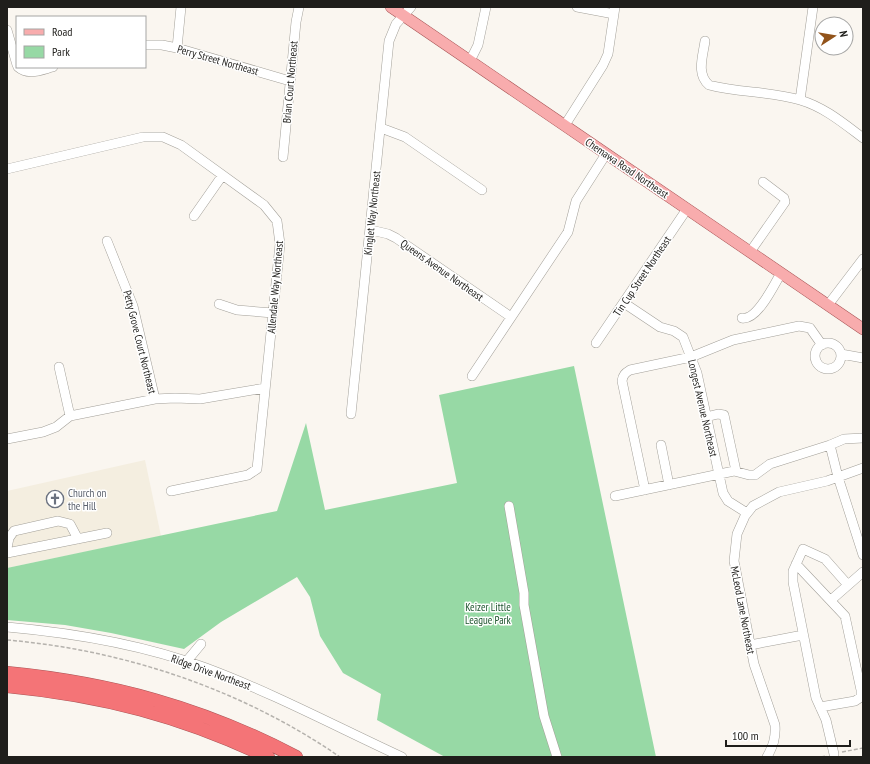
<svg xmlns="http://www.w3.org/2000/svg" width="870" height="764" font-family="'PT Sans Narrow',sans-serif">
<rect width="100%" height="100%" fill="#faf6f0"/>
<path fill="#f4eee0" d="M145 460 161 536 7 568V491Z"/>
<path fill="#97d9a5" d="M574 366 656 757H445L377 720 381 694 343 673 320 636 310 597 297 577 221 622 184 649 111 633 65 625 7 620V568L277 511 306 423 325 510 457 483 439 395Z"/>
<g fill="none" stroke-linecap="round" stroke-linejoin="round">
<defs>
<path id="minor" d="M577 7 614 14
M7 30 17 65
M705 41C703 56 696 74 709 85 739 93 771 91 800 100 824 107 843 123 863 138
M145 45H162L177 48 290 81
M177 48 181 7
M470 61 478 45 486 7
M18 67C28 76 41 70 53 67
M800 100 813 7
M565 125 603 65 608 54 615 7
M381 128 405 137 482 190
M283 157 296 22 299 7
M7 169 143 137H163L181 145 264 205 277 221 280 244 257 469 248 475 171 491
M194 216 222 176
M371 230 388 234 396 238 511 317
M107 241 133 306 155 399
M750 252 785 202 784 198 763 182
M624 303 660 327 674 331 683 337 697 373 723 493 728 501 747 513
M219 304 237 310 273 313
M828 305 863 259
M742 318C757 321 774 285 781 273
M596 343 687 209
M815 356a13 13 0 1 1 26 0a13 13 0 1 1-26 0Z
M841 354 863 358
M59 367 70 416
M472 376 568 232 576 201 606 154
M351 414 389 41 396 24 411 7
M706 417 718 414 724 415 736 471
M863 438 844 439 830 445 838 477 863 555
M7 439 43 432 56 427 70 416 155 399 175 398 200 399 265 388
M661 445 669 485
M645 490 622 381C623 375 625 373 630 370L691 357 733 340 799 326 810 328 822 345
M615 496 734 471 749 475H755L770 464 830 445
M509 506 524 593V605L544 716 557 757
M7 548 9 538 14 531 58 521 70 524 78 539
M7 553 107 533
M796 564 845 616 861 690V697L855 701 820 707
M831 600 863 572
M7 627C74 633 142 644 206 668 273 693 337 727 402 757
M750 645 803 635
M186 662 201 644
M834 754 826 720 816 698 793 582V571L803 549 825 559 848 585
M767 757C773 746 776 738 775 725L754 664 734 561 737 534 745 516 753 506 779 492 827 481 863 468"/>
<path id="major" d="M391 7 863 329"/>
<path id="highway" d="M7 673C111 683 203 708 296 757
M7 686C102 695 182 716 268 757"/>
</defs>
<use href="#minor" stroke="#a3a099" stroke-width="10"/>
<use href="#major" stroke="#a95657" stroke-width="12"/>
<use href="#highway" stroke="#a95657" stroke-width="14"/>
<path stroke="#b5b2ad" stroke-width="1.5" stroke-dasharray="4 2" stroke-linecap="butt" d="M7 640C125 650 243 690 340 757
M842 752 863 748
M821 757 827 756"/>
<use href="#minor" stroke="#fff" stroke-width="9"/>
<use href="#major" stroke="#f8acad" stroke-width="11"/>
<use href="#highway" stroke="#f47477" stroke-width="13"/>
</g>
<defs>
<symbol id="church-ring" viewBox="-11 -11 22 22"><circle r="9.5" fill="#fff" stroke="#6b7280" stroke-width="1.5"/><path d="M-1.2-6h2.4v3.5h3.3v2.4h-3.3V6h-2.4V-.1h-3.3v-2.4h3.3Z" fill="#6b7280"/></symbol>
</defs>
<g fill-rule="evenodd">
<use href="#church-ring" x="45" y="489" width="20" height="20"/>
</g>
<g text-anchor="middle" stroke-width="3" stroke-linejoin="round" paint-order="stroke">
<g font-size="11" fill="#1f1e1b" stroke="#fff">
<text transform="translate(218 60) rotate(16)" y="4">Perry Street Northeast</text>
<text transform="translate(290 82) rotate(-85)" y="4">Brian Court Northeast</text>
<text transform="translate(627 168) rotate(34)" y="4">Chemawa Road Northeast</text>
<text transform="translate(372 213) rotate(-84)" y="4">Kinglet Way Northeast</text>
<text transform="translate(442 270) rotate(35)" y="4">Queens Avenue Northeast</text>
<text transform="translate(642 276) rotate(-56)" y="4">Tin Cup Street Northeast</text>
<text transform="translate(275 287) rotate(-85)" y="4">Allendale Way Northeast</text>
<text transform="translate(140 342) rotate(76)" y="4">Petty Grove Court Northeast</text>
<text transform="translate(703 408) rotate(77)" y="4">Longest Avenue Northeast</text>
<text transform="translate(743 610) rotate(79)" y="4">McLeod Lane Northeast</text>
<text transform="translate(211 672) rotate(20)" y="4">Ridge Drive Northeast</text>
</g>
<g font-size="11" fill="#5b616d" stroke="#fff" text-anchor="start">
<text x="68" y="497">Church on<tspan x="68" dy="13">the Hill</tspan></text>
</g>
<g font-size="11" fill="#1f552f" stroke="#fff">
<text x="488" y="611">Keizer Little<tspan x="488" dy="13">League Park</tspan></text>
</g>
</g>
<rect width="870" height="764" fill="none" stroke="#1f1e1b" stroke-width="16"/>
<rect x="16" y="16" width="130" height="52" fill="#ffffff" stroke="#a5a5a4"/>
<rect x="24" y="29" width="20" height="6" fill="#f8acad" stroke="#a5a5a4"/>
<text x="52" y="36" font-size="12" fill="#1f1e1b">Road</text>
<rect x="24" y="46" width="20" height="12" fill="#97d9a5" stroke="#a5a5a4"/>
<text x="52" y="56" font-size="12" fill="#1f1e1b">Park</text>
<g transform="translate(834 36) rotate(78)"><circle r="19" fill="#ffffff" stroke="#a5a5a4"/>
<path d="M0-3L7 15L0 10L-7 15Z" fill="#92531a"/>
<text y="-6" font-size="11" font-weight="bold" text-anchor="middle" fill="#1f1e1b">N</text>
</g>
<path d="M726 740v6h124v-6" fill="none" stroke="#1f1e1b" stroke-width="2"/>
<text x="732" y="740" font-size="12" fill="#1f1e1b" stroke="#ffffff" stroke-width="3" paint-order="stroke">100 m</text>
</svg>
